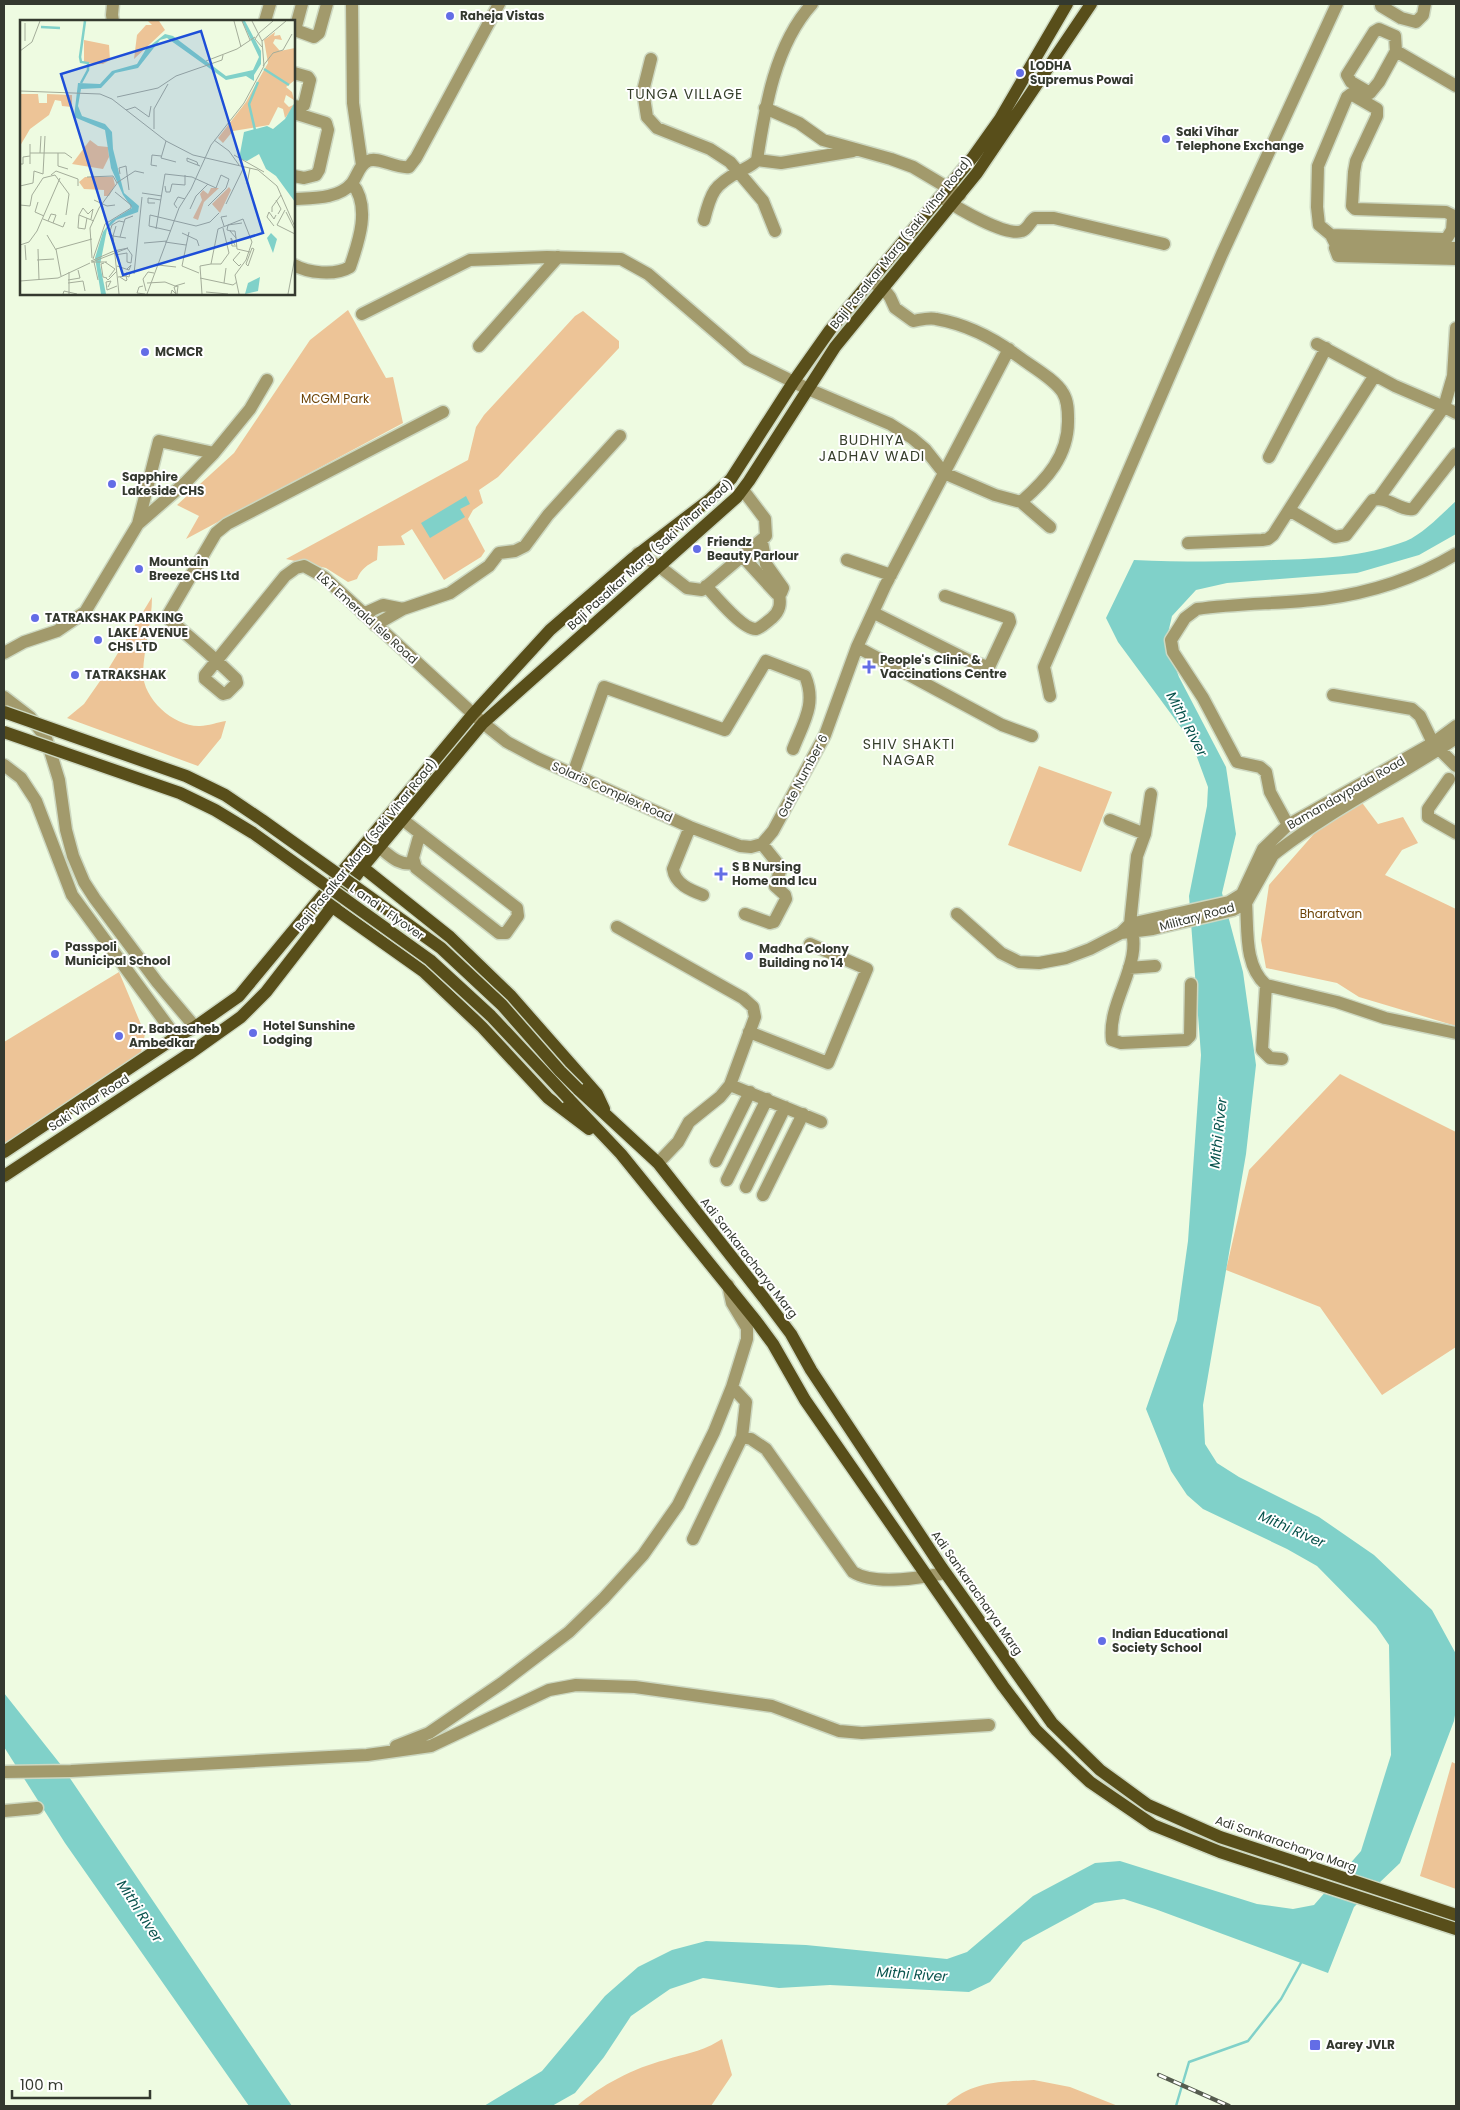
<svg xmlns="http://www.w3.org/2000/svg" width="1460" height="2110" font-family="Poppins,sans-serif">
<rect width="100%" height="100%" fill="#eefbe1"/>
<path fill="#edc497" d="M348 310 386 378 393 377 403 423 186 539 199 516 177 505 234 453 310 340Z
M583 311 619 341V348L498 477 479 490 483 503 473 510 468 519 485 551 481 557 444 580 412 529 401 536 405 545 378 546 377 560C367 565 361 569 357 579L348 582 326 568 286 559 468 460 476 427 484 415 575 316Z
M152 597C152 622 144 647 143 673 143 699 174 727 200 726 208 726 218 722 226 721L221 738 198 766 67 718 84 704 107 671Z
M1039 766 1112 792 1081 872 1008 845Z
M1360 800 1378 824 1403 817 1418 843 1402 850 1385 875 1456 909V1026L1359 997 1337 983 1266 968 1261 940 1269 885 1320 827Z
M119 972 145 1034 138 1067 4 1151V1042Z
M1340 1074 1456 1132V1347L1382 1395 1320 1307 1226 1270 1249 1170Z
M1452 1762 1456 1764V1889L1420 1876Z
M722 2039 732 2075 711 2106H577C601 2085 634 2068 665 2060 687 2053 702 2052 722 2039Z
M1034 2080 1070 2087 1118 2106H945C971 2081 1000 2082 1034 2080Z"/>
<path fill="#80d1c9" d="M466 496 470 504 460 509 465 517 430 538 421 523Z
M1456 501V534L1419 555 1357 573 1227 583 1196 590 1172 616 1166 642 1179 677 1226 767 1236 834 1222 893 1243 972 1256 1065 1246 1154 1203 1405 1205 1444 1217 1463 1239 1477 1319 1517 1374 1555 1432 1610 1456 1654V1709L1454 1721 1400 1863 1354 1907 1328 1973 1155 1909 1124 1899 1095 1903 1023 1942 990 1982 969 1992 830 1985 779 1988 703 1978 670 1989 631 2016 604 2057 575 2093 552 2106H484L542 2071 605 1996 638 1967 672 1950 706 1941 806 1945 947 1959 967 1952 1033 1896 1095 1863 1120 1861 1257 1904 1293 1909 1314 1905 1361 1851 1391 1755 1389 1645 1376 1626 1317 1566 1287 1549 1203 1509 1187 1495 1171 1471 1146 1409 1177 1320 1188 1241 1201 1055 1189 896 1207 806 1208 787 1191 741 1118 642 1106 618 1134 560C1182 562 1228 562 1275 560 1319 559 1364 557 1406 541 1423 534 1443 513 1456 501Z
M4 1693 61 1765 292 2106H249L65 1843 4 1747Z"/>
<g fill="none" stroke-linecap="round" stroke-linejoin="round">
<path stroke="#80d1c9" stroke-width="2.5" d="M1176 2106 1189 2062 1248 2041 1281 1999 1302 1961"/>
<defs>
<path id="minor" d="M113 4 112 15 113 21
M302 4 295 30 314 37 319 33 327 4
M352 4 353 103 362 165
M1381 4V6L1401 18 1416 22 1423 15 1425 4
M265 21 270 4
M1379 29 1395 36 1396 51 1379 82 1370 93 1351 82 1347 75 1374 32Z
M1396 51 1456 86
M651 59 643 91 647 117 657 128 710 149 730 162 763 201 775 231
M294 73 308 77 310 80 304 105 301 107 294 106
M765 108 799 123 823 140 891 159 913 167 960 195
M294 113 326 123 328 130 319 170 316 175 304 178 294 176
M757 160 781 163 853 151
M943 198C957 208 1006 237 1022 231 1028 229 1030 221 1035 218H1054L1164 244
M294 199C313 198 339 199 352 183 358 175 359 165 368 161 378 156 396 169 409 167L416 158 499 4
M704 220C711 192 714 185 740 171 746 168 753 165 757 160 765 107 775 45 812 4
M1331 235 1442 239 1447 238 1452 230 1453 217
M1337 247 1331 235 1319 225 1317 207 1318 166 1347 97 1351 94 1377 109V116L1356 161 1354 172 1352 206 1355 209 1446 212 1456 217
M1456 248 1338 246 1335 248 1338 256 1456 259
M294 265C308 273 335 276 350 267 359 241 371 206 352 183
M362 314 470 260 547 257 621 259 648 274 747 359 808 389 890 424 912 438 925 449 944 473 995 495 1021 502C1046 480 1069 456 1068 419 1068 411 1068 401 1063 393 1056 380 1031 366 1019 357 995 339 965 324 936 319 929 317 920 320 913 321L895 308 890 297 883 288 873 283
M1456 328 1453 376 1444 407 1456 413
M1317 344 1395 386 1444 407 1379 498
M479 346 558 257
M443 412 227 524 216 533 168 615 170 620C192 639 215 658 236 679L237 683 227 693 223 694 205 679V675L285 576 296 568 304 566 324 577 483 723 507 742 539 759 690 827 740 846 751 847 762 844
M1269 457 1326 348
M1021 502 1050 527
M1289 510 1335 537 1346 535 1373 500C1389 496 1399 511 1413 509L1456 454
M138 524 159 441 214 453
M1188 543 1262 540 1268 539 1273 535 1375 375
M638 553 660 567 687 588 702 590 766 536 765 519 743 490
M743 557 775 592 777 594 781 593 783 588 766 564 762 542
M847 560 891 575
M706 586C715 596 743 630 756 629 761 628 768 621 772 618 780 611 781 604 779 594
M874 613 972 662 989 667 1010 622 1009 618 945 596
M363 614 383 605 403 609
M375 625 403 609 450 593 489 566 499 553 515 551 525 546 548 515 620 436
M857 647 1002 725 1032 736
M4 653 24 642 57 631 85 612 138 524 186 482 214 453 250 409 267 380
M1333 695 1412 709 1420 716 1433 743 1456 766
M1050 696 1044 667 1222 254 1337 4
M4 697 30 717 46 738 59 780 66 830 73 856 84 882 95 899 157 982 195 1027
M4 765 21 778 36 801 72 895 176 1037
M573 774 604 687 725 730 766 661 805 676C817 704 803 723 793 749
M1449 779 1428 809V817L1456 833
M1151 794 1145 834 1137 856 1130 924C1145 963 1107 1000 1112 1040L1121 1043 1186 1040 1190 1036 1191 984
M403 820 517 908 518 916 506 933H499L416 868 413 858 420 833
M1110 820 1145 834
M1288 825 1270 792 1266 772 1260 767 1237 762 1203 698 1173 652 1171 640 1185 618 1197 609C1239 603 1281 604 1323 599 1369 593 1416 578 1456 554
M690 827 673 869C675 884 690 890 703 895
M762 844 773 831 825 735 857 647 885 586 1009 349
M379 847C390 856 399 866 414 863
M1243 896 1246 903C1248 930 1244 966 1266 985L1337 1002 1385 1018 1456 1033
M745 914 770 923 774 922 786 899 785 895 775 886 780 871 778 864 762 844
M957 914 1001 953 1019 962 1039 963 1066 958 1090 949 1121 933 1153 929 1233 910 1246 903 1273 855 1278 851C1334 808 1398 777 1456 738
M617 927 743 998 753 1007 755 1017 730 1085 720 1097 689 1122 678 1142 658 1163
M1121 933 1130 924 1229 902 1242 894 1263 849 1288 825 1433 743 1456 726
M1129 968 1155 966
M1266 985 1262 1050 1270 1058 1282 1059
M749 1032 828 1063 867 969 810 944
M730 1085 821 1122
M716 1161 750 1092
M727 1180 767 1099
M746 1187 785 1107
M763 1195 803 1114
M732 1387 746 1402 742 1437
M693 1539 742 1437 751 1439 766 1449 853 1572C875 1586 920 1578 945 1573
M396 1746 429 1733 502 1683 569 1632 604 1598 643 1555 678 1505 714 1432 732 1387 747 1339V1328L732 1303 728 1285
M4 1772 71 1771 367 1755 431 1746 549 1690 576 1685 635 1687 772 1706 839 1731 862 1733 989 1725
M4 1811 37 1808"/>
<path id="major" d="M356 862 450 937 510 995 597 1094 604 1109
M327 903 423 971 482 1027 548 1098 589 1129
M578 1089 658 1163 764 1298 791 1334 811 1370 942 1568 1052 1723 1100 1770 1148 1805 1220 1837 1456 1915
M568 1098 621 1154 756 1321 773 1344 805 1400 1003 1686 1036 1730 1076 1769 1090 1782 1153 1825 1220 1852 1456 1929
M4 1152 176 1037 195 1027 239 996 473 714 550 630 632 559 709 500 731 479 794 381 830 330 973 157 1000 119 1067 4
M4 1176 189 1054 241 1017 266 992 362 868 483 723 737 497 749 481 835 347 977 173 1091 4"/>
</defs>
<use href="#minor" stroke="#cdd8c1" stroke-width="15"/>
<use href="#major" stroke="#cdd8c1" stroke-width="15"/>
<use href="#minor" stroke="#a29a6c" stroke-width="12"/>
<use href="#major" stroke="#584e1a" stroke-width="12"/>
<defs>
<path id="rail" d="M1159 2075 1229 2106"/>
</defs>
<use href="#rail" stroke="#565c4f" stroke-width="4.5"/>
<use href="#rail" stroke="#fff" stroke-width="2.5" stroke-dasharray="8" stroke-linecap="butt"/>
<defs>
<path id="major-bridge" d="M4 712 186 776 225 795 262 820 441 948 502 1005 560 1071 578 1089
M4 732 180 793 215 810 253 833 430 960 491 1016 568 1098"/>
</defs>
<use href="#major-bridge" stroke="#cdd8c1" stroke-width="15" stroke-linecap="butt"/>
<use href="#major-bridge" stroke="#584e1a" stroke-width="12"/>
</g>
<g fill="#636de6" stroke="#fff" stroke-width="2">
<circle cx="450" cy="16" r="5"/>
<circle cx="1020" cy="73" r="5"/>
<circle cx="1166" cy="139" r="5"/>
<circle cx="145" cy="352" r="5"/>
<circle cx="112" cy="484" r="5"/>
<circle cx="697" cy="549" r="5"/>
<circle cx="139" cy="569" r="5"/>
<circle cx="35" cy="618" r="5"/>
<circle cx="98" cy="640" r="5"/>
<path d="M866.5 659.5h5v5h5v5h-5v5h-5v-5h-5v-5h5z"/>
<circle cx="75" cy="675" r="5"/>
<path d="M718.5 866.5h5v5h5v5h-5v5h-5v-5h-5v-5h5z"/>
<circle cx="55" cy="954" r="5"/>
<circle cx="749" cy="956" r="5"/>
<circle cx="253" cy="1033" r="5"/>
<circle cx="119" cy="1036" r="5"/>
<circle cx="1102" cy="1641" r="5"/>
<rect x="1309" y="2039" width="12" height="12" rx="2.5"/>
</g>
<g text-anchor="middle" stroke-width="4" stroke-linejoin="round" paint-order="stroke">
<g font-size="12" font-weight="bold" fill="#34392f" stroke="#fff" text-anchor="start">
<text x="460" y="20">Raheja Vistas</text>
<text x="1030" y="70">LODHA<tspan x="1030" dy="14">Supremus Powai</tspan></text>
<text x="1176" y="136">Saki Vihar<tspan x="1176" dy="14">Telephone Exchange</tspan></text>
<text x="155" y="356">MCMCR</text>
<text x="122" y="481">Sapphire<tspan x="122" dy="14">Lakeside CHS</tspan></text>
<text x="707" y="546">Friendz<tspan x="707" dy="14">Beauty Parlour</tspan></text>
<text x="149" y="566">Mountain<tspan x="149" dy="14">Breeze CHS Ltd</tspan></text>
<text x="45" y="622">TATRAKSHAK PARKING</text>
<text x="108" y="637">LAKE AVENUE<tspan x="108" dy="14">CHS LTD</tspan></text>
<text x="880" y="664">People's Clinic &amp;<tspan x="880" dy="14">Vaccinations Centre</tspan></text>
<text x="85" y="679">TATRAKSHAK</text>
<text x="732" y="871">S B Nursing<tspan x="732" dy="14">Home and Icu</tspan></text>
<text x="65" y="951">Passpoli<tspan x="65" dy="14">Municipal School</tspan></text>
<text x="759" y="953">Madha Colony<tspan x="759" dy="14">Building no 14</tspan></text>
<text x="263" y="1030">Hotel Sunshine<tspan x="263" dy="14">Lodging</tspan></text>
<text x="129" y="1033">Dr. Babasaheb<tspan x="129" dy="14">Ambedkar</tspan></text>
<text x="1112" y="1638">Indian Educational<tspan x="1112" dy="14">Society School</tspan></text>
<text x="1326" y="2049">Aarey JVLR</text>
</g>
<g font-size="12" fill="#34392f" stroke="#fff">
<text transform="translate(901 243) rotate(-51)" y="4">Baji Pasalkar Marg (Saki Vihar Road)</text>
<text transform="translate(650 555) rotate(-42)" y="4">Baji Pasalkar Marg (Saki Vihar Road)</text>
<text transform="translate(367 618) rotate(42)" y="4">L&amp;T Emerald Isle Road</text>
<text transform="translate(803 776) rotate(-62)" y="4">Gate Number 6</text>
<text transform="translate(612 792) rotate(24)" y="4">Solaris Complex Road</text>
<text transform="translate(1346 793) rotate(-30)" y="4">Bamandaypada Road</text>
<text transform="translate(366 845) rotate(-51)" y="4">Baji Pasalkar Marg (Saki Vihar Road)</text>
<text transform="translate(387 912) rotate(35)" y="4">L and T Flyover</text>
<text transform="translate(1197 917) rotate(-15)" y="4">Military Road</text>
<text transform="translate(89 1103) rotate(-33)" y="4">Saki Vihar Road</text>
<text transform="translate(749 1258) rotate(52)" y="4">Adi Sankaracharya Marg</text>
<text transform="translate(977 1593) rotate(55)" y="4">Adi Sankaracharya Marg</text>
<text transform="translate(1286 1844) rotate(19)" y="4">Adi Sankaracharya Marg</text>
</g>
<g font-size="12" fill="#6d4408" stroke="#fff">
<text x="335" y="403">MCGM Park</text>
<text x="1331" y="918">Bharatvan</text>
</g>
<g font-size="14" letter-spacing="1" fill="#363f2b" stroke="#fff">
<text x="685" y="99">TUNGA VILLAGE</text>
<text x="872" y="445">BUDHIYA<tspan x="872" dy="16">JADHAV WADI</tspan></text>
<text x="909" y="749">SHIV SHAKTI<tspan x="909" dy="16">NAGAR</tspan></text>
</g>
<g font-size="14" font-style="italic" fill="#09534d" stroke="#fff">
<text transform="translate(1187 724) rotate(62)" y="5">Mithi River</text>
<text transform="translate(1218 1133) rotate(-84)" y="5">Mithi River</text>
<text transform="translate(1292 1529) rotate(24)" y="5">Mithi River</text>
<text transform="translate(140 1911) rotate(57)" y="5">Mithi River</text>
<text transform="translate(912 1974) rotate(4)" y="5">Mithi River</text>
</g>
</g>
<g transform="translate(20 20)">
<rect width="275" height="275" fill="#eefbe1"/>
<path d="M128 1H139L145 10 114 39 117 15 126 5H132ZM255 12 254 16 260 15 262 20 255 19 253 23 260 31 275 28V60L266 67 272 72 274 80 266 75 264 82 269 87 273 85V88L265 98 263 89 258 87 249 105 213 111 203 123 198 118 226 82 248 43 244 20ZM64 20 89 25 90 40 83 44 64 43ZM0 74H18L19 83H27V74L52 75V87L42 86 41 81 35 80 29 95 10 109 0 126ZM70 120 78 126 88 127 89 137 83 149 52 144ZM65 157H93L95 165 89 176H84V170L64 169 59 162ZM209 167 211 170 200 193 192 184ZM191 168H199L184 182 178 200 173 198 182 180 180 174 183 170 188 174Z" fill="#edc497"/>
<path d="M222 1H225L241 31V44L234 55V61L226 56 206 60 147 18 140 20 118 48 95 53 81 68 61 69 58 86 62 96 85 104 92 112 93 129 104 173 119 186 118 192 96 200 87 209 80 245 86 274H81L75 238 83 212 91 201 112 188 103 175 91 148 85 110 54 97 58 63 80 64 92 51 117 44 126 29 145 14 153 16 206 56 233 50 239 37ZM275 82V182L256 156 246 149 239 134 227 141 219 139 224 112 247 106 253 109 265 99ZM251 213 257 219 253 233 247 218ZM240 257 238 271 225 274 228 263Z" fill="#80d1c9"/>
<path fill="none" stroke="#80d1c9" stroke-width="2.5" d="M21 7 40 8M244 49 269 65M61 63 68 50V43L61 42 60 37 65 1M235 110 229 84 238 62"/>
<path fill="none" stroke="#a4ad9a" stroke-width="1" d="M214 1 221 27M222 1 230 20M239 13 253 1M239 13 235 19 242 27M5 21V3M242 21 266 1M0 31 12 22 20 1M186 41 217 29 235 17M243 46 253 33 263 30 272 14M0 71 80 74 92 79 146 121 173 135 238 150 257 166 275 207M97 77 138 68 156 56 202 40 203 35M106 90 115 87 129 97 131 86M134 109V89L148 64M194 120 209 131 219 145M146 121 141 138 156 142M10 133H45L52 138M20 133 21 116M38 133V146L48 149M214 135 244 152M0 144H3V137L10 136M10 144V124M178 145 177 142 167 138V141L180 146M137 146 131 145 132 135 141 136M100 154 99 148 106 146 109 170M145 154 172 157 196 168 201 155M31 155 36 151 58 159V166M67 157 93 156 97 163M227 164 230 148M0 166 13 163 14 151 23 154 25 116M145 166 146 172H150L152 164 165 165V155M122 173 142 176M74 180 87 186 95 185M256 180 261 189 258 194M18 182 15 192 24 196M135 183H128V178L141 180M206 184 224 147M0 185 10 186 12 175 23 158 35 155 49 174 46 195M188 186 206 168 209 159 201 155M157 188 154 184 158 177 165 179M170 189 176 176 188 164M265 190 257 205 275 214M252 192V187L261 175M266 192 275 210M59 195 63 188 68 194 73 189 71 199M67 198 65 209 58 208 59 195 74 201M23 199 43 207 45 202M28 201 31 194 36 195 33 203M96 206 93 216 106 218M204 206 201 197 207 196M254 206 247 197 249 192 254 199 256 195M136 209 145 154M151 211 129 206 130 195 176 206 190 202 199 193M211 211 207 210 208 205 222 203M169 212 162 246 179 253M162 213 177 220 179 226M27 215 36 230M100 217 105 199 113 196M216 218 215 211H210L216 218 217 229 230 232M145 222 166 225M124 223 147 221M0 225 9 222 17 211 40 158M5 225 6 240M215 225 211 218 212 226H217M232 228 234 229 228 246 226 244ZM18 229 19 260M220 232 213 240 219 246 221 244M95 235 107 233V242L111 243 112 235 107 228M72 238 70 208 79 188 98 162 115 151 124 153M73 239 85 204 111 188V185L95 172M17 240 34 239M71 241 94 231 108 228 72 242M71 242H87M74 242 78 260M85 242 95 249 89 257M84 243 81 244 83 257 87 258M191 244H201L209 233 203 208M138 245 156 247M97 246 109 250 111 245 107 249M49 252V274M114 254 122 177M41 256 36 229 72 219M98 257 106 256 109 257 110 253H106V256L107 260 106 261 100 257M86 258 88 260 97 251M180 258 213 265 217 262M48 260 60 258 58 250M0 261 38 258 70 243M48 263 63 261 65 271M127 263 145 262 155 266 165 263M204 263 206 248M123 266 119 267 117 273 125 274M88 267 91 261 86 262 87 270 97 266M126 271 123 259 128 252 134 253M186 272 208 274M43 274 44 271 57 274M99 274 93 216 89 214 92 205 99 201 104 202M127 274 159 188 171 169 191 125 224 83 244 46 242 21 232 1M151 274 152 270 156 274 154 267 158 266 157 274M182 274 180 246 191 244 198 209 223 199 232 222 226 240 215 255 219 274M268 274 275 237"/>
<path fill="#1d4ed8" fill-opacity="0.15" stroke="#1d4ed8" stroke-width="2.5" d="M181 11 243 213 103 255 41 54Z"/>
<rect width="275" height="275" fill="none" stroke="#34392f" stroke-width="2.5"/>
</g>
<rect width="1460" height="2110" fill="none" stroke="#34392f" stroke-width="10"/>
<path d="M12 2090v8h138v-8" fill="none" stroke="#34392f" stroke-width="2.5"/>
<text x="20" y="2090" font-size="15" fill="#34392f" stroke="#ffffff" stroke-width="4" paint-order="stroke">100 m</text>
</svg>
